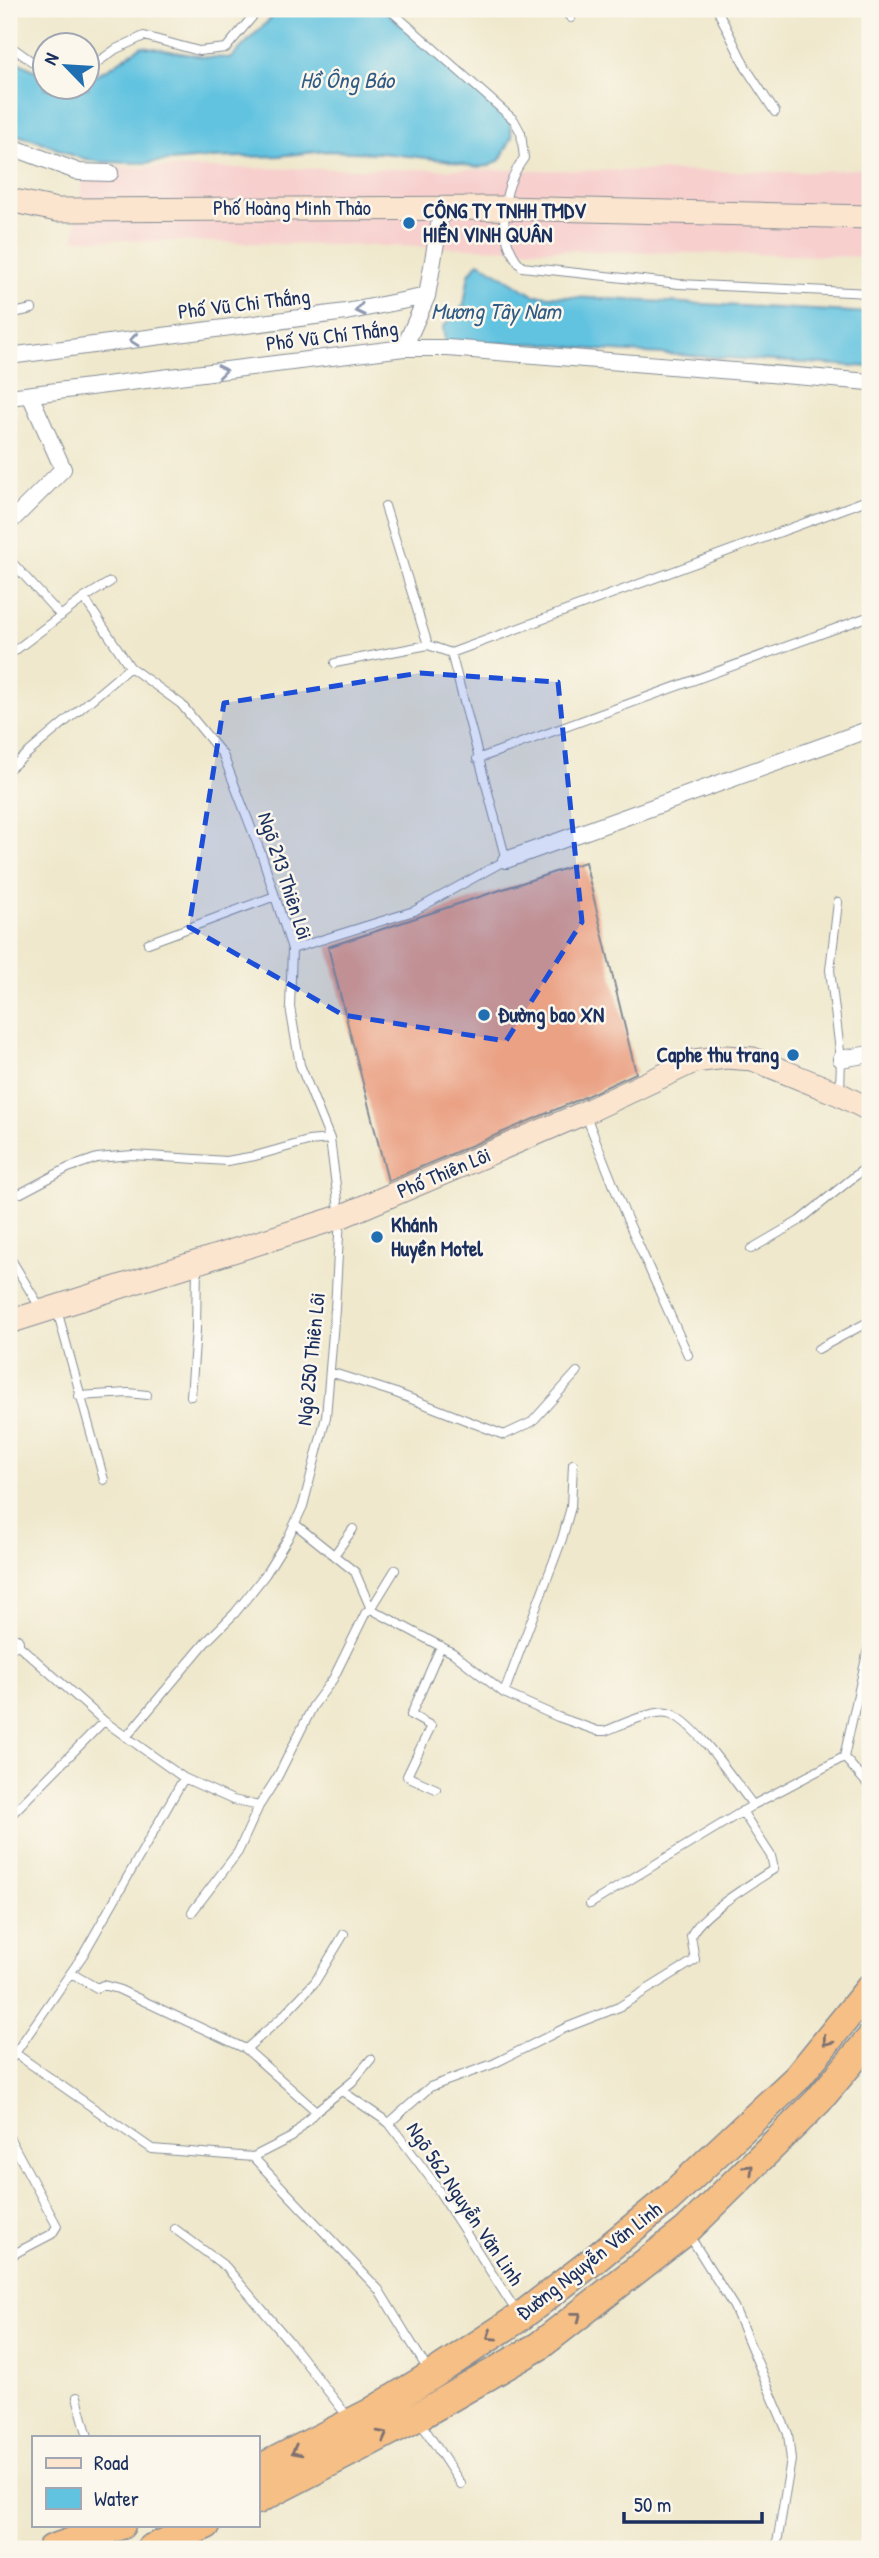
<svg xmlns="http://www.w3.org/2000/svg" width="879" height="2558" font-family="'Patrick Hand',sans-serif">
<rect width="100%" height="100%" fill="#fbf7ec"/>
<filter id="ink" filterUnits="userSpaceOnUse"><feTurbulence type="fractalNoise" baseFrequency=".0143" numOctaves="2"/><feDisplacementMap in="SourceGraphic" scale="14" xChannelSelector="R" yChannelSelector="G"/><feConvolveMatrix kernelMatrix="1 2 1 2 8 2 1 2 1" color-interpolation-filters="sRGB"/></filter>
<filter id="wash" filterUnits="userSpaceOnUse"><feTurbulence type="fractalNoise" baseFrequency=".00686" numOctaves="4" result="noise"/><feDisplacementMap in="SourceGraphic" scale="28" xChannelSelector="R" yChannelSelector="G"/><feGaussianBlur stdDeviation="1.57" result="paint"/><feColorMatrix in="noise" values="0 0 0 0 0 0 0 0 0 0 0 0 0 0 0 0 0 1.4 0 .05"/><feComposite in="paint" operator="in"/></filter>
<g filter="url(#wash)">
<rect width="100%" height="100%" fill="#efe8cc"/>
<path fill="#f7d0ce" d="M85 167 805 172 870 168V257L74 239Z"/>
<path fill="#62c3e0" stroke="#3e799f" stroke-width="2" d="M280 9H383L509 118 512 137 500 160 489 166 476 167 445 160 382 153 325 151 278 156 207 158 143 163 99 162 74 156 39 141 9 133V58L45 75 46 88H88V78L106 70 142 46 204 57 231 58Z
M479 262 533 295 870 313V367L598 350 546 344 445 342 443 327 464 305 469 274Z"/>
<g id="blocks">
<path fill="#eaa184" d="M585 862 636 1073 578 1100 388 1181 328 947Z"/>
</g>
</g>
<g filter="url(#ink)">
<use href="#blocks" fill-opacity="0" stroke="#858c95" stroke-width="2"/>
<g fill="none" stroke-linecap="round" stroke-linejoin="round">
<defs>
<path id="lane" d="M389 9 514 120 521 133 524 158C501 189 495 237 522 267L679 284 870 293
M562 9 571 18
M717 9 746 68 775 112
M9 45 38 66H46
M88 69 116 49 144 36 199 51 226 48 259 9
M9 314 32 309
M9 439V447
M385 506 428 645
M9 559 61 616
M84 598 130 667 181 704 223 755 262 856 292 949 290 1007 300 1065 330 1139 340 1217 335 1309 326 1417 303 1506 288 1538 265 1575 235 1613 205 1643 127 1736
M9 655 84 598 110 582
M335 663 428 645 451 653 870 499
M477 759 870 616
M9 769 130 667
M838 902 830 970 841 1059 840 1090
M148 943 275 896
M292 949 414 911 506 860 451 653
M586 1116 627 1219 688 1355
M21 1193 68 1168 97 1158 133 1155 227 1161 255 1156 308 1141 330 1139
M751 1249 799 1221 870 1164
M9 1256 41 1309
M57 1310 104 1480
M818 1349 870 1321
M330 1372 396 1393 504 1435 532 1422 577 1372
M79 1396 128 1393 147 1395
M191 1396 196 1330 197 1265
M295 1524 355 1572 371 1609
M335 1554 353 1529
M371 1609 395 1570
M870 1640 844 1757 870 1787
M504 1693 562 1539 571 1507 573 1464
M184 1778 233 1800 259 1806 278 1776 313 1706 333 1679 366 1612 371 1609 453 1653 504 1693 558 1717 598 1731H605C621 1725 652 1710 668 1713 694 1719 736 1784 753 1805
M436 1789 407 1776 431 1726 411 1715 441 1646
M9 1817 104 1721
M590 1904 753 1805 844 1757
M192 1912 238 1852 259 1806
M71 1973 97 1988 103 1985 118 1989 246 2049 316 2111
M9 2049 152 2149 253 2157 292 2137 316 2111 352 2082 371 2059
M246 2049 281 2018 315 1982 344 1934
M9 2062 83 1955 184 1778 104 1721 14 1641
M342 2091 389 2123 431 2179 518 2314
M389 2123 430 2087 493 2064 565 2028 619 2007 695 1960 691 1936C700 1914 754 1882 774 1869L771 1856 742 1811
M9 2137 57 2226 52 2234 10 2256
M253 2157 379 2290 428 2370
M175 2229 226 2267 288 2340 348 2417
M689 2235 734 2307 788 2434 791 2460 776 2549
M77 2397 88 2437
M419 2420 461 2484"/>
<path id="street" d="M9 146 79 172 110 173
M404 348 427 296 442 207
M9 356 346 312 427 296
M9 397 404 348H448L870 382
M9 523 63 469 30 395
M506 860 870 729
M841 1059 870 1054
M9 1645 15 1642"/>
<path id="secondary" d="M9 200 57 210 504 208 870 217
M9 1322 340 1217 584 1113 694 1061 726 1057 753 1059 839 1094 870 1110"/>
<path id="highway" d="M257 2470 370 2413 432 2375 520 2317 594 2260 668 2199 797 2078 870 1988
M257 2500 417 2417 539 2346 686 2231 818 2101 870 2039
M52 2549 121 2525
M150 2549 206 2525"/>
</defs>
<use href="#lane" stroke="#858c95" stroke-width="10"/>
<use href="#street" stroke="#858c95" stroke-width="18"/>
<use href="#secondary" stroke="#858c95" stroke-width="25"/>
<use href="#highway" stroke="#858c95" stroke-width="31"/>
<use href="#lane" stroke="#fff" stroke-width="8"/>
<use href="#street" stroke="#fff" stroke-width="16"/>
<use href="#secondary" stroke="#fbe5cf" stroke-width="23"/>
<use href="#highway" stroke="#f5bf86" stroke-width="28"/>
</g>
<defs><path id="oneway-chevron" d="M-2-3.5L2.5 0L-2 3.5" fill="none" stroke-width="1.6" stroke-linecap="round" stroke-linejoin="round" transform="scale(1.75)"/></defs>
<g stroke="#8d97ae">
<use href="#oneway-chevron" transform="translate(360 310) rotate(168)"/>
<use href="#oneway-chevron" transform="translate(134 340) rotate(173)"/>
<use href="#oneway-chevron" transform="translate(222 371) rotate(-7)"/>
</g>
<g stroke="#7d7070">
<use href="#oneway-chevron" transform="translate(827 2041) rotate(129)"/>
<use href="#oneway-chevron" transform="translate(749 2169) rotate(-44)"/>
<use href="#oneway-chevron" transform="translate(577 2316) rotate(-38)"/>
<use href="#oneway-chevron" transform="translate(491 2336) rotate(146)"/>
<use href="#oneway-chevron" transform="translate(383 2435) rotate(-28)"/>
<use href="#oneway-chevron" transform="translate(296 2451) rotate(153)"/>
</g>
</g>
<path fill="#1d4ed8" fill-opacity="0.2" stroke="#1d4ed8" stroke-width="5" stroke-dasharray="14 9" stroke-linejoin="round" d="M420 673 558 682 582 922 506 1041 343 1015 189 927 224 703Z"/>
<g fill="#1f6fb2" stroke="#fbf7ec" stroke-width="2.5">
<circle cx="409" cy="223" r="7"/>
<circle cx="484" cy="1015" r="7"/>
<circle cx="793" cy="1055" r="7"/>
<circle cx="377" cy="1237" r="7"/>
</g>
<g text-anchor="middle" stroke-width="5" stroke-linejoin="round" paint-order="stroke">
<g font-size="21" fill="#1b2f5e" stroke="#fbf7ec">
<text x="292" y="215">Phố Hoàng Minh Thảo</text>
<text transform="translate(244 304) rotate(-7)" y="7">Phố Vũ Chi Thắng</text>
<text transform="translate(332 336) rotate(-7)" y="7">Phố Vũ Chí Thắng</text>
<text transform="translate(285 876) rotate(72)" y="7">Ngõ 213 Thiên Lôi</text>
<text transform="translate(444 1173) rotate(-23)" y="7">Phố Thiên Lôi</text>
<text transform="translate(311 1359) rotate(-84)" y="7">Ngõ 250 Thiên Lôi</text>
<text transform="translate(465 2204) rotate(56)" y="7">Ngõ 562 Nguyễn Văn Linh</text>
<text transform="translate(589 2261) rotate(-38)" y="7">Đường Nguyễn Văn Linh</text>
</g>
<g font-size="21" font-weight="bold" fill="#1b2f5e" stroke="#fbf7ec" text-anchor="start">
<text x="423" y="218">CÔNG TY TNHH TMDV<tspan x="423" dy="24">HIỀN VINH QUÂN</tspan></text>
<text x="498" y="1022">Đường bao XN</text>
<text x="779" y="1062" text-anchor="end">Caphe thu trang</text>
<text x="391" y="1232">Khánh<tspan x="391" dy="24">Huyền Motel</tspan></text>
</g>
<g font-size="23" font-style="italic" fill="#305b85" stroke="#fbf7ec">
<text x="347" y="88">Hồ Ông Báo</text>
<text x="496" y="319">Mương Tây Nam</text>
</g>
</g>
<rect width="879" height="2558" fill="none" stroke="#fbf7ec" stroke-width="35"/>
<rect x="32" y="2436" width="228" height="91" fill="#fbf7ec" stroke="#a1a7b3" stroke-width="2"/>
<rect x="46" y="2458" width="35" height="10" fill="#fbe5cf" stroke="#a1a7b3" stroke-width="2"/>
<text x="94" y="2470" font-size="21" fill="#1b2f5e">Road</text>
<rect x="46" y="2488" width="35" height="21" fill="#62c3e0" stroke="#a1a7b3" stroke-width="2"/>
<text x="94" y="2506" font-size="21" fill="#1b2f5e">Water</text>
<g transform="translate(66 66) rotate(295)"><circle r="33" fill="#fbf7ec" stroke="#a1a7b3" stroke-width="2"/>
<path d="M0-5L12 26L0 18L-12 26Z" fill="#1f6fb2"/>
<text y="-10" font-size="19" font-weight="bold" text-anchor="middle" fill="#1b2f5e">N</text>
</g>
<path d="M624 2512v10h138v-10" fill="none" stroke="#1b2f5e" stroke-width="3.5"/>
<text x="634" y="2512" font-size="21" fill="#1b2f5e" stroke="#fbf7ec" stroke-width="5" paint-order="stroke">50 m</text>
</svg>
